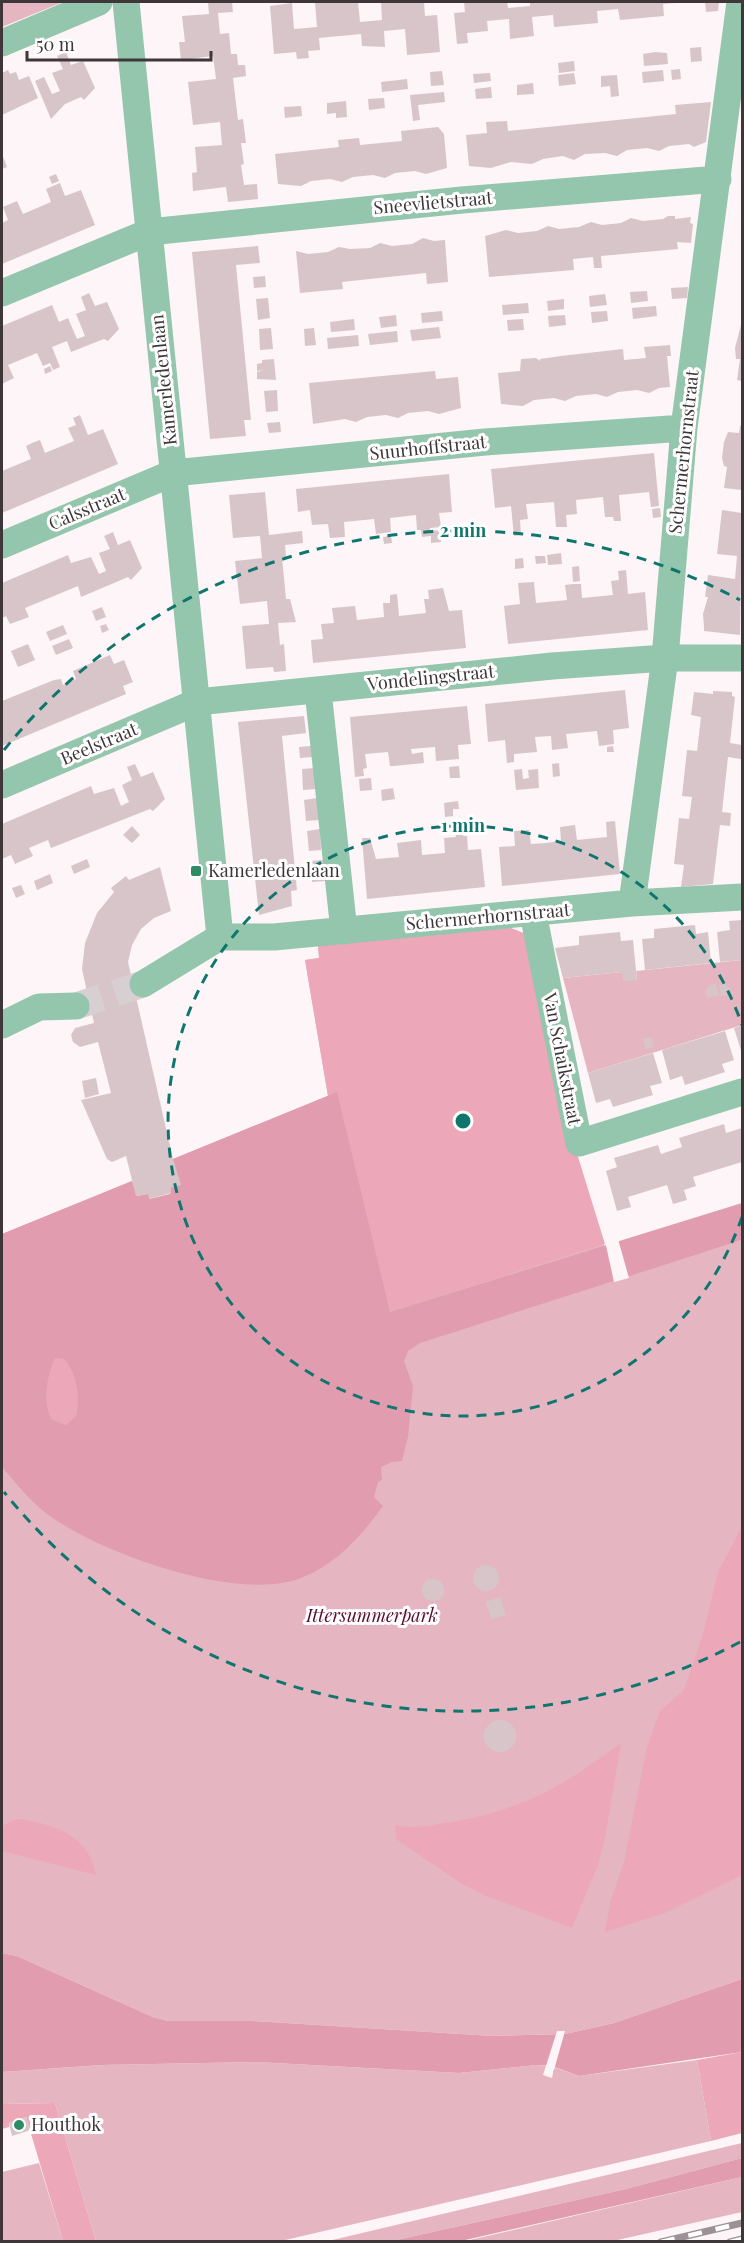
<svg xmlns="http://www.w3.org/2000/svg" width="744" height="2243" font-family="'Playfair Display',serif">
<rect width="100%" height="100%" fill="#fdf5f7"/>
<path fill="#e5b6c2" d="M5 2H63L2 27V3Z
M318 945 574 1144 614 1279 742 1240V1979L614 2023 565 2034 493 2036 252 2021H168L153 2017 17 1956 2 1953V1234L132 1181 137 1196 148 1194 150 1199 170 1194 173 1159 328 1096 305 960 319 958Z
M742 960V1025L588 1073 563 978 622 972 637 979 636 971Z
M697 2060 711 2141 281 2241H96L55 2103 2 2104V2072L102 2065 256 2062 459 2073 536 2065 546 2066 543 2075 552 2078 554 2067 579 2076Z
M742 2143V2158L626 2189 392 2241 324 2242Z
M39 2163 63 2241H2V2172Z
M742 2177V2212L613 2241 461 2242Z"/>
<path fill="#eca7b9" d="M506 926 526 934 574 1144 605 1244 389 1312 337 1092 328 1096 305 960 319 958 318 945Z
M60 1357C80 1368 79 1398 76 1416L66 1425 52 1420C42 1404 47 1375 55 1358Z
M742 1527V1875L665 1913 605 1932 610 1903 624 1862 647 1747 660 1711 684 1690 703 1634 718 1572Z
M621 1743 605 1838 598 1865 572 1928 489 1897 462 1884 396 1839 395 1825C413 1829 427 1826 445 1823 520 1811 561 1788 621 1743Z
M17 1819C53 1823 90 1836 96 1875L2 1851V1826Z
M742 2052V2133L711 2141 697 2060Z
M55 2103 96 2241H63L26 2117 9 2123V2127L2 2129V2104Z"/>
<path fill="#e19caf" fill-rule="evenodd" d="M337 1092 390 1312 742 1203V1240L420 1343 408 1351 404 1361 413 1386 408 1437 402 1461 392 1462 381 1467 382 1480 378 1482 374 1497 383 1506C361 1536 337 1564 301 1578 238 1603 98 1553 46 1513 30 1501 15 1482 2 1467V1234L132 1181 137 1196 148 1194 150 1199 170 1194 173 1159ZM55 1358 64 1359C78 1375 80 1396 76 1416L66 1425 52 1420C42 1404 47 1375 55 1358Z
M2 1953 17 1956 153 2017 168 2021H252L493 2036 565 2034 614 2023 742 1979V2052L579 2076 552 2066 536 2065 459 2073 256 2062 102 2065 2 2072Z
M742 2158V2177L461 2241H392L626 2189Z"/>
<path fill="#fdf5f7" d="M618 1239 629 1278 614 1282 605 1241Z
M557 2031H565L554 2070 545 2069Z"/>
<path fill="#d8c5ca" d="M208 2H232L233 12 218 13 220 34 229 33 231 54H237L238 65H245L246 76 233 78 238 120 243 119 246 143H241L244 164 241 165 244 185 257 184 258 199 228 202 226 187 193 191 192 173 197 172 195 147 222 145 220 122 193 125 188 82 216 79 213 56 181 60 179 42H185L182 16 209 14Z
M315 2H358L360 22 382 20 381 2H424L425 16 437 15 440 52 407 55 405 29 384 31 385 47 362 46 361 34 319 38 320 50 308 51 309 58 297 59 296 52 274 54 270 6 292 3 294 29 306 28 317 27Z
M464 2H507L508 8 530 6V2L675 3 663 4 664 16 620 20 618 9 597 11 598 23 554 27 553 15 532 17 534 36 510 39 509 19 487 21 488 31 467 33 468 43 457 44 454 13 465 12Z
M705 2H719L718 11 706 12Z
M701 47 702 61 691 62 690 48Z
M66 52 71 65 83 61 95 88 84 100 81 97 65 104 51 119 35 81 44 77 52 94 60 91 52 73 63 69 57 56Z
M655 52 667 53 668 64 644 66 643 54Z
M574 61 575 71 559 73 558 63Z
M680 69 681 79 672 80 671 70Z
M8 70 10 74 16 72 19 80 29 76 38 98 2 115V73Z
M663 70 664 81 643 83 642 72Z
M442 71 444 85 431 86 430 72Z
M490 73 491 81 474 83 473 74Z
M574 73 576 84 559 86 558 75Z
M617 75 619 96 611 97 610 86 601 87V76Z
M407 79 408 89 382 92 381 82Z
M533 83 534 94 517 95V85Z
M491 87 492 98 476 99 475 89Z
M444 92 445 102 418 105 420 120 413 121 410 95Z
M384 98 385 108 369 110 368 99Z
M346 101 347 117 336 118V113L327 114V103Z
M711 102 706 142 694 147 689 144 669 146 659 151 647 148 627 150 617 156 605 153 585 154 574 160 563 156 543 159 532 164 511 162 491 168 469 166 466 135 487 133 486 122 507 121 508 131 676 114 675 105Z
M301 106 302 116 285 118 284 107Z
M438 127 444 134 447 168 426 174 415 171 395 173 385 178 373 175 353 177 342 182 330 179 311 181 301 186 278 184 275 154 339 147 338 140 359 138 360 145 402 141 401 131Z
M2 154 7 167 2 169Z
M56 174 59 181 52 184 49 177Z
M60 183 65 196 81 190 95 225 2 264V223L8 220 3 207 17 201 23 214 51 202 46 189Z
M668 216H675V219L691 217 690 223 693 224 691 243 677 242 678 249 601 256 602 268H594L593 257 573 259 574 270 489 277 485 236 506 230 518 233 537 231 548 226 559 229 579 227 591 222 602 225 621 223 631 218 643 221 663 219Z
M423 238 434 241 445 240 448 282 427 284 426 273 342 282 343 289 300 293 296 251 308 254 328 252 339 247 350 249 370 248 380 243 392 246 412 244Z
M258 246 260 263 236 265 251 420H244L246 436 210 439 192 252Z
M265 276 266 287 254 288 253 277Z
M688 287 687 298 672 299 671 288Z
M647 291 648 301 631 303 630 292Z
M89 293 95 306 107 302 119 329 108 341 104 339 71 352 67 341 52 347 60 367 53 370 50 363 43 366 37 353 8 365 14 378 2 384V326L52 305 59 322 68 318 77 339 85 336 76 314 86 310 81 297Z
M605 294 607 305 590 307 589 296Z
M268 298 270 318 258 320 256 299Z
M564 299V309L548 311 547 301Z
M528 303 529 313 503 315 502 305Z
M656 306 657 316 633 319 632 308Z
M442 311 443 321 422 323 421 313Z
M607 311 608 321 592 323 591 312Z
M396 315 397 326 381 328 379 317Z
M565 315 566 325 549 327 548 316Z
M354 319 355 330 331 332 330 322Z
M523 319 524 330 508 331 507 320Z
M741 325H742V381L737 380 740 359H736L735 348Z
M439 327 441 338 412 341 410 330Z
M271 328 273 349 260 350 259 329Z
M314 328 316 345 305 346 304 329Z
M397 331 398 342 370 345 368 334Z
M358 335 359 346 328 349 327 338Z
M670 345 671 356H667L670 387 659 388 649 393 637 390 618 392 607 397 596 394 576 396 565 401 554 398 534 400 523 406 501 404 498 373 520 371 521 359 536 358 540 361V359L561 356 623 349 624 360 646 358 644 347Z
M274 359 276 380 257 379V372L263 370 257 371V364L262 363V360Z
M50 366 52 371 45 374 44 369Z
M435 371 436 379 458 377 461 408 439 414 428 411 408 413 398 418 386 415 367 417 356 422 345 419 313 424 309 383Z
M277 390 278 411 266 412 264 391Z
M80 415 88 435 103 429 118 464 2 513V471L31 459 26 446 32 443 40 440 45 453 74 441 68 428 76 425 73 418Z
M280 422 281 432 269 433 267 423Z
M742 425V490L724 488 727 467 724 466 722 458 724 442 728 432 739 433 740 426Z
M654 453 659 506 651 507 649 492 619 495 621 521H614L613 517H605L603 497 576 500 577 514 566 515 567 527H556L554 502 526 504 528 519 520 520 521 535 514 536 511 506 495 508 491 469Z
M449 474 452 512 439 513 441 527 430 528V531L439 530 441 542 431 543V536L422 537 421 530H417L416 515 390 518 391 532 376 534 374 519 344 522 345 537 330 538 328 524 312 525 310 510 298 512 296 489Z
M265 492 269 535 302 531 303 543 285 545 286 557H282L286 599H290L296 622 278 623 280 645 284 644 286 671 274 672 273 667 246 669 242 626 269 624 267 601 240 604 235 561 262 558 260 536 233 538 229 495Z
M660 508 661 517 653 518 652 509Z
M722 510 742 513 740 635 704 631V627L703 614 708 597H705L708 575 735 579 737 556 717 554Z
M113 532 118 545 130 540 142 568 131 580 128 577 81 597 78 586 25 608 29 617 10 624 6 616 2 618V583L68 555 71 563 91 557 99 574 106 571 99 553 110 549 104 536Z
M391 536 392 543 384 544 383 537Z
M561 553 562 564 548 565 547 555Z
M535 556H545L546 563 536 564Z
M523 558 524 568 515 569V559Z
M579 566 580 581 573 582 572 567Z
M626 570 628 594 645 592 648 630 508 644 504 606 520 604 518 583 534 582 536 603 567 600 565 585 573 584H581L582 598 613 595 611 581 619 580 618 571Z
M443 588 449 611 462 610 466 648 313 663 311 640 323 639 321 624 334 623 332 608 355 606 357 620 384 617 383 603H390V595L397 594 399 616 426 613 424 599H429L428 590Z
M102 607 106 617 96 621 92 611Z
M106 624 109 630 102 633 100 626Z
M63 625 67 634 50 641 46 632Z
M69 639 73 648 56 655 52 646Z
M28 644 35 660 18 667 11 651Z
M110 655 114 664 124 660 133 682 123 686 126 694 2 746V701L54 680 61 679 63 685 76 679 73 671Z
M625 690 629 728 613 730 614 744 599 746 597 731 566 734 568 748 552 750 551 736 535 737 537 752 514 754V762L507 763 505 740 488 742 485 704Z
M713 691 732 692V696L735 697 730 743 742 745 741 759 728 757 722 812 731 813 730 826 720 825 713 884 681 887 684 865 674 864 679 818 689 819 692 797 682 796 687 750 697 751 701 717 691 715 694 692 713 694Z
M467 706 471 744 458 745 459 759 436 761 435 747 411 749 412 754 423 752 424 763 394 766H390L388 752 365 754 367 768 363 769 364 776 355 777 350 717Z
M304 716 306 733 282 736 297 890 291 891 292 906 259 915 238 722Z
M311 746 312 757 300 758 299 747Z
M613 746 614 752H607V747Z
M559 763 560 776 553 777 552 764Z
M135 764 141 777 153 772 165 799 153 811 150 809 51 848 48 840 29 848 33 856 15 864 11 855 2 859V824L91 786 94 794 114 788 121 806 129 802 122 785 132 780 127 767Z
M459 766 460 778H450L449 767Z
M314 768 316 789 303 790 302 769Z
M522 769 523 779 529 778 528 770 538 769 539 788 516 790 514 770Z
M371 778 372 790 360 791 359 779Z
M393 788 395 799 382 801 381 790Z
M317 798 319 820 306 821 304 800Z
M458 801 459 809H453V816L445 817 444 803Z
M615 821 620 874 502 886 499 847 515 846 514 831 529 830 531 844 546 843 561 841 560 827 575 825 577 840 607 837 606 822Z
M132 826 140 835 132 843 123 835Z
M320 829 321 850 309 851 307 831Z
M455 831H463V836H467L468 850 481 849 485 887 367 899 362 838H370L376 859 399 857 397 843 421 840 422 855 445 853 444 838 456 837Z
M87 859 90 867 74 874 71 866Z
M323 860 325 881 312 882 310 861Z
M160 867 171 911 154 918 141 929 132 945 128 962 173 1159 181 1185 170 1188 171 1193 149 1199 148 1194 136 1196 126 1156 112 1162 107 1159 81 1100 111 1093 98 1042 80 1047 73 1042 71 1035 75 1028 94 1023 82 969 85 943 97 913 114 892 111 888 126 876 129 880Z
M50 874 53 883 37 890 34 881Z
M21 885 25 894 16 898 12 888Z
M742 920V960L720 962 717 932 730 930 729 921Z
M695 925 696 934 708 932 711 963 645 970 642 939 654 938V929Z
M620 932 621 941 633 940 637 980 623 981 622 972 563 978 555 948 579 945V936Z
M716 984 719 995 707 998 706 990 710 985Z
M725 984 730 988 731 994 721 996 719 985Z
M742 1025V1054L734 1028Z
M725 1031 734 1060 722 1064 725 1072 685 1085 682 1076 670 1080 662 1050Z
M651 1037 654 1047 646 1049 643 1039Z
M653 1053 662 1083 650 1086 653 1095 613 1107 610 1099 596 1103 588 1073Z
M96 1078 99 1094 85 1098 82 1081Z
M724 1124 726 1133 742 1128V1162L693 1177 696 1186 684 1190 687 1200 673 1204 667 1185 628 1197 631 1207 617 1211 606 1171 617 1167 614 1158 658 1145 661 1154 682 1147 679 1138Z
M473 1578a13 13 0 1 1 26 0a13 13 0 1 1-26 0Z
M422 1590a11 11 0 1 1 22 0a11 11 0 1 1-22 0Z
M500 1597 506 1615 491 1619 486 1602Z
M484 1736a16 16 0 1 1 32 0a16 16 0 1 1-32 0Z
M26 2117 31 2130 12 2136 9 2123Z"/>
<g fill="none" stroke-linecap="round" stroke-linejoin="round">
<path stroke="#d7cfd1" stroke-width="27" stroke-dasharray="27 14" stroke-linecap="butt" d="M76 1006 143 984"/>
<path stroke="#93c6ac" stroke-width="27" d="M126 2 220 937
M2 43 99 2
M2 293 149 232 462 200 718 179
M2 545 173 473 485 442 684 428
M318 691 344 931
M2 785 197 702 552 666 665 658H742
M632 903 665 658 684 428 740 2
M533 913 579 1143 742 1092
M220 937H274L632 903 742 897
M143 984 220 937
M2 1025 39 1007 76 1006"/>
<defs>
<path id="rail" d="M661 2242 742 2223
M730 2242 742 2239"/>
</defs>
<use href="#rail" stroke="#9a9294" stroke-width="7"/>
<use href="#rail" stroke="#fff" stroke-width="4.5" stroke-dasharray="14" stroke-linecap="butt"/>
</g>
<g fill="none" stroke="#0f766e" stroke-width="3" stroke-dasharray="10 8">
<path d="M742 1217A295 295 0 1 1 742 1025"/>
<path d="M740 1642A590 590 0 0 1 4 1492M4 750A590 590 0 0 1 740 600"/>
</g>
<g fill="#2d8c65" stroke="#fff" stroke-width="2">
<rect x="190" y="865" width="12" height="12" rx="3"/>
<circle cx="19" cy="2125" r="6"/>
</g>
<g text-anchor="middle" stroke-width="6" stroke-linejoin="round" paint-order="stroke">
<g font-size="18" fill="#3e3638" stroke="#fff">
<text transform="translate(433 203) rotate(-5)" y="6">Sneevlietstraat</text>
<text transform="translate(164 380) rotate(-96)" y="6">Kamerledenlaan</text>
<text transform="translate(428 448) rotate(-6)" y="6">Suurhoffstraat</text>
<text transform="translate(684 452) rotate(-84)" y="6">Schermerhornstraat</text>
<text transform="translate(87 509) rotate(-23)" y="6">Calsstraat</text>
<text transform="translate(431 678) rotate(-6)" y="6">Vondelingstraat</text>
<text transform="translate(99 744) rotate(-23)" y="6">Beelstraat</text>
<text transform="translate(488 917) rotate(-5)" y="6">Schermerhornstraat</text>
<text transform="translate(562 1059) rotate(79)" y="6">Van Schaikstraat</text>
</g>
<g font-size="18" fill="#3e3638" stroke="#fff" text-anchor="start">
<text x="208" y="877">Kamerledenlaan</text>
<text x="31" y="2131">Houthok</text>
</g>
<g font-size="18" font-style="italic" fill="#5c0b2e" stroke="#fff">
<text x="372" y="1622">Ittersummerpark</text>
</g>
</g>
<circle cx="463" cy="1121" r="9" fill="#0f766e" stroke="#fff" stroke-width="3"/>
<g font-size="18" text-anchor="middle" font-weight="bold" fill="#0f766e" stroke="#fff" stroke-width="6" stroke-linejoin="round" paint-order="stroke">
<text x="463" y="537">2 min</text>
<text x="463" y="832">1 min</text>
</g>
<rect width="744" height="2243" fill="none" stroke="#3e3638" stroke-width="6"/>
<path d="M27 51v9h184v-9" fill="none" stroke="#3e3638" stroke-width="3"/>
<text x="36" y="51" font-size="18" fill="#3e3638" stroke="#ffffff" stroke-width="4.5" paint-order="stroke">50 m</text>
</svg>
